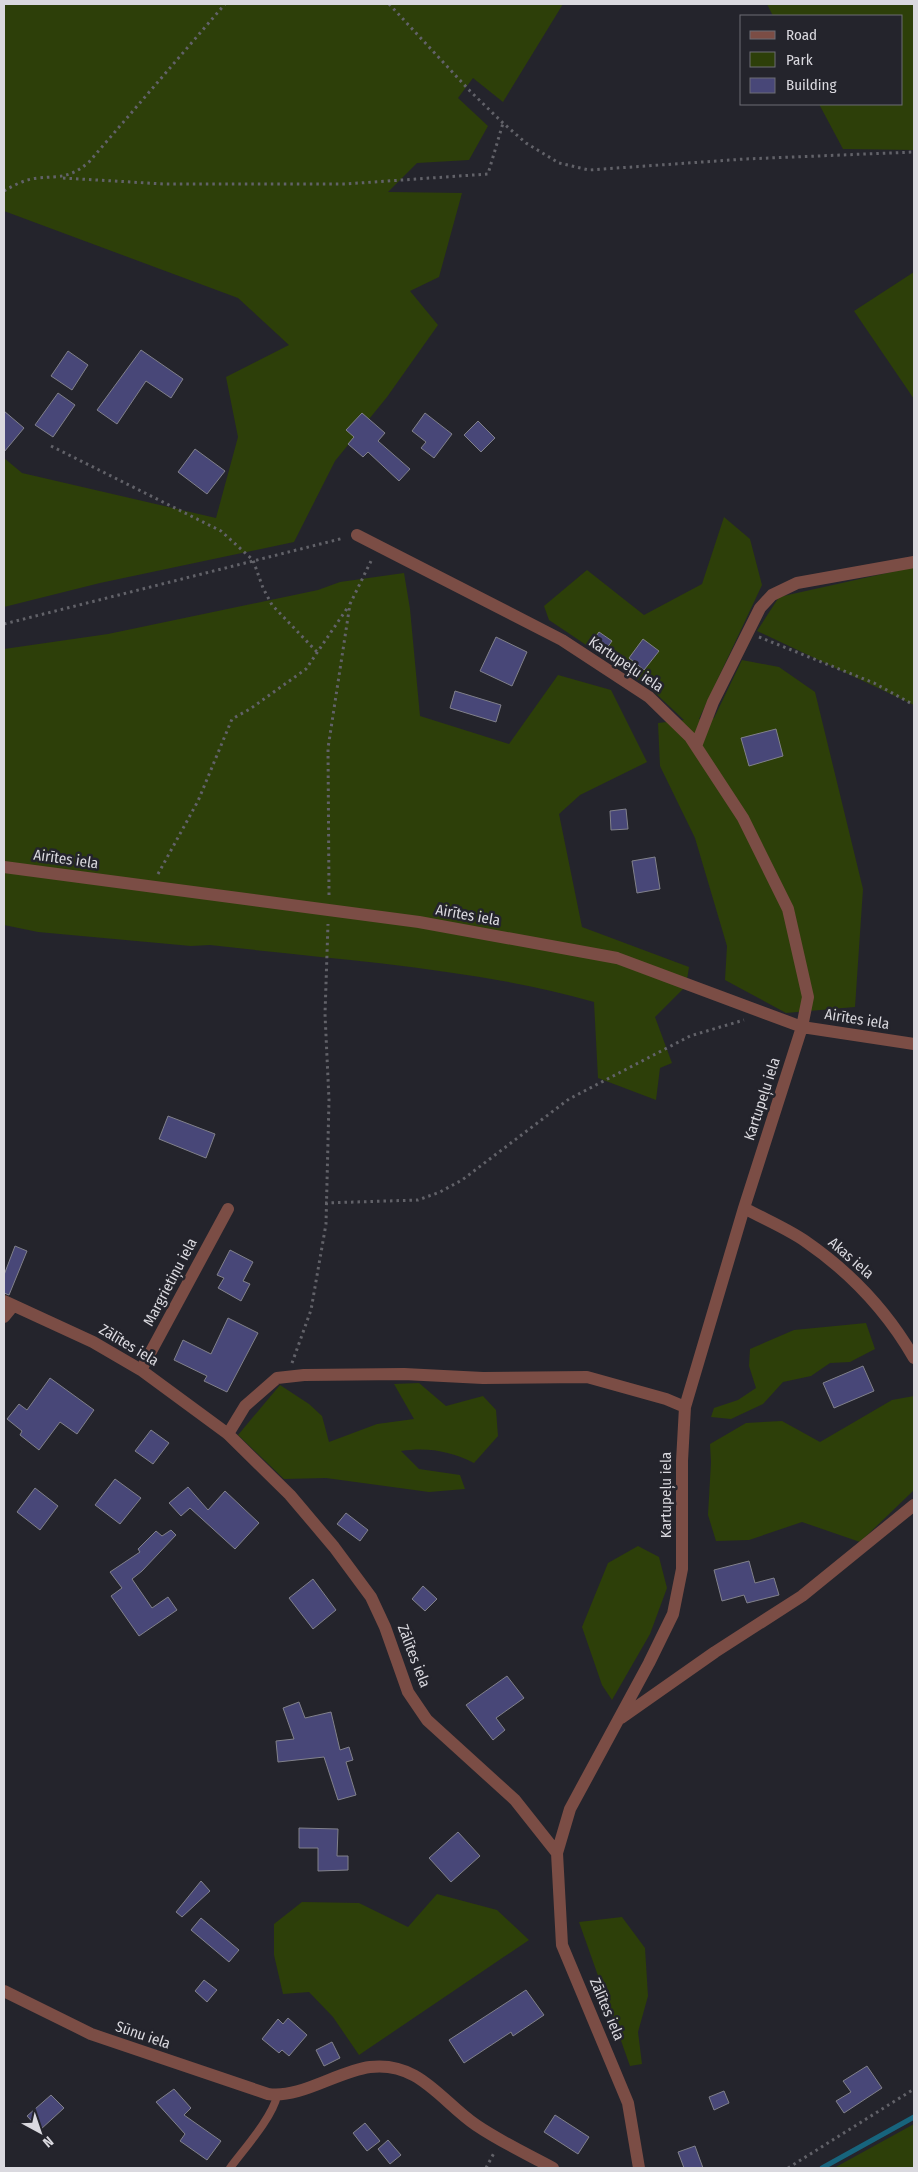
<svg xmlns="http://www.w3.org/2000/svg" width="918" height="2172" font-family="'Fira Sans Condensed',sans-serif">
<rect width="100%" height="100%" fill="#24242c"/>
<path fill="#2d3f09" d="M4 4H563L503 102 473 78 458 98 488 126 469 160 417 163 388 192 462 193 439 277 410 291 438 325 387 397 335 461 294 542 100 583 4 607V458L22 473 216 518 238 437 226 377 289 345 238 298 4 211Z
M767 4H914V150L843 149 819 104H902V16H773Z
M914 272V399L854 311Z
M724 517 750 539 762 585 699 719 714 718 742 660 779 667 815 692 863 889 855 1007 786 1013 725 980 727 946 695 838 660 766 658 723 684 720 650 688 549 620 544 606 587 570 644 615 702 584Z
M914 567V705L757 631 779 597Z
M404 573 410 609 420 716 509 744 558 675 611 690 647 762 580 795 559 814 582 927 689 967 686 986 655 1017 672 1063 660 1068 656 1100 598 1078 594 1002C470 967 338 960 210 945L191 946 38 932 4 925V649L108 634 318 590 340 582Z
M866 1323 875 1349 850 1362 830 1363 811 1376 783 1382 763 1404 731 1419 711 1417 714 1408 738 1400 756 1388 749 1366 750 1349 794 1330Z
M419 1383 446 1406 483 1396 496 1410 498 1436 474 1463C450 1451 428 1447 401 1451L419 1469 460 1475 465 1489 429 1492 326 1478 284 1479 238 1435 280 1385 309 1404 322 1416 329 1442 377 1424 414 1419 394 1384Z
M914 1396V1490L860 1542 802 1522 749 1540 716 1541 708 1515 711 1462 710 1444 746 1423 782 1421 820 1442 892 1400Z
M638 1546 659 1557 667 1588 650 1634 612 1700 602 1685 582 1627 608 1563Z
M437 1894 497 1910 529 1940 359 2055 333 2017 309 1992 283 1994 274 1955V1924L302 1902 359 1903 408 1927Z
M622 1917 645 1948 648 1996 638 2032 642 2064 630 2066 579 1922Z
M914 2124V2168H834Z"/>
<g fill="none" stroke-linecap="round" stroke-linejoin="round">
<path stroke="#17647d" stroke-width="5" d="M822 2168 914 2117"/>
</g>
<path fill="#484778" stroke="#81818b" d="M141 350 183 379 171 398 146 381 117 424 97 410Z
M68 351 88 365 72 390 51 376Z
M58 393 75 405 53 437 35 425Z
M4 411 24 428 4 452Z
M362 413 385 433 378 441 410 469 399 481 368 452 363 457 348 444 354 437 346 430Z
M425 413 452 434 434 458 421 448 426 442 412 431Z
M478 421 495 438 481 452 464 435Z
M195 449 225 471 207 494 178 472Z
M599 632 612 641 604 652 591 643Z
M496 637 527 652 512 686 480 671Z
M643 639 659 651 644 670 629 658Z
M455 691 501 705 496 722 450 708Z
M776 729 783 756 749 766 741 738Z
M626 809 628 829 611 830 610 811Z
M655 857 660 889 637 893 632 861Z
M168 1116 215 1134 206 1158 159 1139Z
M15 1246 27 1251 9 1295 4 1293V1275Z
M230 1250 253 1262 243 1281 250 1284 241 1301 218 1288 224 1278 217 1275Z
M228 1318 258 1333 227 1392 204 1381 207 1376 174 1360 183 1340 211 1354Z
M863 1366 874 1391 834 1408 823 1383Z
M50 1378 94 1410 77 1434 60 1422 39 1450 20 1435 22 1431 7 1419 19 1404 27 1410Z
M151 1430 169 1443 153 1464 135 1451Z
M115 1479 141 1498 120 1524 95 1505Z
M188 1487 208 1510 225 1491 259 1523 235 1549 190 1508 181 1516 169 1503Z
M35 1488 58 1506 40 1530 17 1512Z
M346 1513 368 1530 360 1541 337 1524Z
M171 1530 176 1535 142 1571 132 1579 152 1608 168 1597 177 1610 139 1636 111 1596 122 1588 110 1572 140 1552 138 1549 156 1531 162 1536Z
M749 1561 755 1583 774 1578 779 1595 747 1603 744 1595 722 1601 714 1570Z
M313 1579 336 1610 313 1629 289 1598Z
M423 1586 437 1599 425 1611 412 1599Z
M507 1676 524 1698 496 1718 505 1730 493 1740 466 1705Z
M299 1702 305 1718 331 1712 340 1750 349 1747 353 1760 346 1762 356 1795 338 1800 324 1757 278 1762 276 1741 294 1739 283 1708Z
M299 1828 338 1829 337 1856H348V1870L318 1871V1848H299Z
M458 1832 480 1856 451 1882 429 1858Z
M201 1881 210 1891 182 1917 176 1912Z
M201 1918 239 1950 229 1962 191 1930Z
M204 1980 217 1990 207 2002 195 1991Z
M526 1990 544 2015 513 2036 511 2032 464 2063 449 2040Z
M288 2018 307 2035 289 2056 282 2050 279 2053 262 2039 278 2019 283 2024Z
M332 2042 340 2058 324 2066 316 2050Z
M867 2066 882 2088 844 2113 836 2101 851 2092 843 2081Z
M174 2089 191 2108 184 2115 221 2141 207 2160 180 2141 185 2134 156 2102Z
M724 2091 729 2103 714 2110 709 2097Z
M51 2095 64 2108 40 2130 27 2116Z
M555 2115 589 2137 578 2154 544 2132Z
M365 2123 380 2141 367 2151 353 2133Z
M388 2140 401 2155 390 2164 378 2149Z
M695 2146 703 2168H684L678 2152Z"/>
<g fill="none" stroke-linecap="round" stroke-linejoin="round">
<path stroke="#626269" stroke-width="3" stroke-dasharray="2.5 4" stroke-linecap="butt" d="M389 4 470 91 503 123 526 143 559 163 589 170 745 159 914 152
M63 178 164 184H345L488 174 503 123
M4 191C14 185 26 179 38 178 62 176 70 178 89 162L225 4
M51 446 221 531 253 560 263 588 272 605 317 652
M4 624 344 538
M759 637 874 683 914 705
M158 874 198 801 232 719 250 709 306 669 348 607
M329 895 328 748 350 604 372 559
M325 1203 418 1200 440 1192 462 1180 569 1099 690 1036 744 1020
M292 1363 311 1310 326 1224 329 1100 325 1014 328 924
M486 2168 494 2153
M788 2168 914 2089"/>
<path stroke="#7b4d45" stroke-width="8" d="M230 2168C244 2149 272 2118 277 2096"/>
<path stroke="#7b4d45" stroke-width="12" d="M357 535 562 640 649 697 690 737 743 818 788 909 808 997 802 1027 744 1208 685 1407 682 1461V1569L673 1614 649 1663 570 1809 557 1853 562 1945 628 2103 639 2168
M696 746 713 702 760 608 772 595 797 583 914 562
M4 867 419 922 617 958 802 1027 914 1044
M744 1208C764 1219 786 1228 805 1241 850 1272 887 1311 914 1358
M4 1301 93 1342 141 1370 228 1434 290 1495 334 1547 371 1597 385 1627 408 1692 427 1720 515 1800 557 1853
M4 1317 13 1306
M141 1370 228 1209
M228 1434 245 1406 277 1378 304 1375 404 1374 483 1378 587 1377 666 1399 685 1407
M621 1718 715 1652 802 1596 914 1505
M4 1991 91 2034 268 2094C300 2099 338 2071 370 2067 419 2061 441 2101 476 2125 501 2142 527 2154 553 2168"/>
</g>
<g text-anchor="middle" stroke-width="5" stroke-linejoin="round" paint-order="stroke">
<g font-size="15" fill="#dad9df" stroke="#24242c">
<text transform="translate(626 664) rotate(34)" y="5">Kartupeļu iela</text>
<text transform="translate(66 859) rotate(8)" y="5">Airītes iela</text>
<text transform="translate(468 915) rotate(10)" y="5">Airītes iela</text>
<text transform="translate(857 1019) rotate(9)" y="5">Airītes iela</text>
<text transform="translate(762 1099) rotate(-72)" y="5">Kartupeļu iela</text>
<text transform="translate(851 1258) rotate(41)" y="5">Akas iela</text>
<text transform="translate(170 1282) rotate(-62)" y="5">Margrietiņu iela</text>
<text transform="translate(129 1345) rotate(31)" y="5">Zālītes iela</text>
<text transform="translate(666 1495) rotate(-90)" y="5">Kartupeļu iela</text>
<text transform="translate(414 1656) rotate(69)" y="5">Zālītes iela</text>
<text transform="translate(607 2009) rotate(67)" y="5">Zālītes iela</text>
<text transform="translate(143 2035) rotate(19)" y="5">Sūnu iela</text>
</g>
</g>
<rect width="918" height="2172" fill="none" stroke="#dad9df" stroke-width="10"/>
<rect x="740" y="15" width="162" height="90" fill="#24242c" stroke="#6d6c74"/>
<rect x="750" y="31" width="25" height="8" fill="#7b4d45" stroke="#6d6c74"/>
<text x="786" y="40" font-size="15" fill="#dad9df">Road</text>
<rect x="750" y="52" width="25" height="15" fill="#2d3f09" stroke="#6d6c74"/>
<text x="786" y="65" font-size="15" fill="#dad9df">Park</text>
<rect x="750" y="78" width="25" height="15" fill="#484778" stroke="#6d6c74"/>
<text x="786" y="90" font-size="15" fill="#dad9df">Building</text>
<g transform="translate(40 2132) rotate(140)" stroke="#24242c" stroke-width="4" paint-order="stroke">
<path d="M0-4L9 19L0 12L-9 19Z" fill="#dad9df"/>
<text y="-8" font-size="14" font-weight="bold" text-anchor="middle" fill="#dad9df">N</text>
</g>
</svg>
